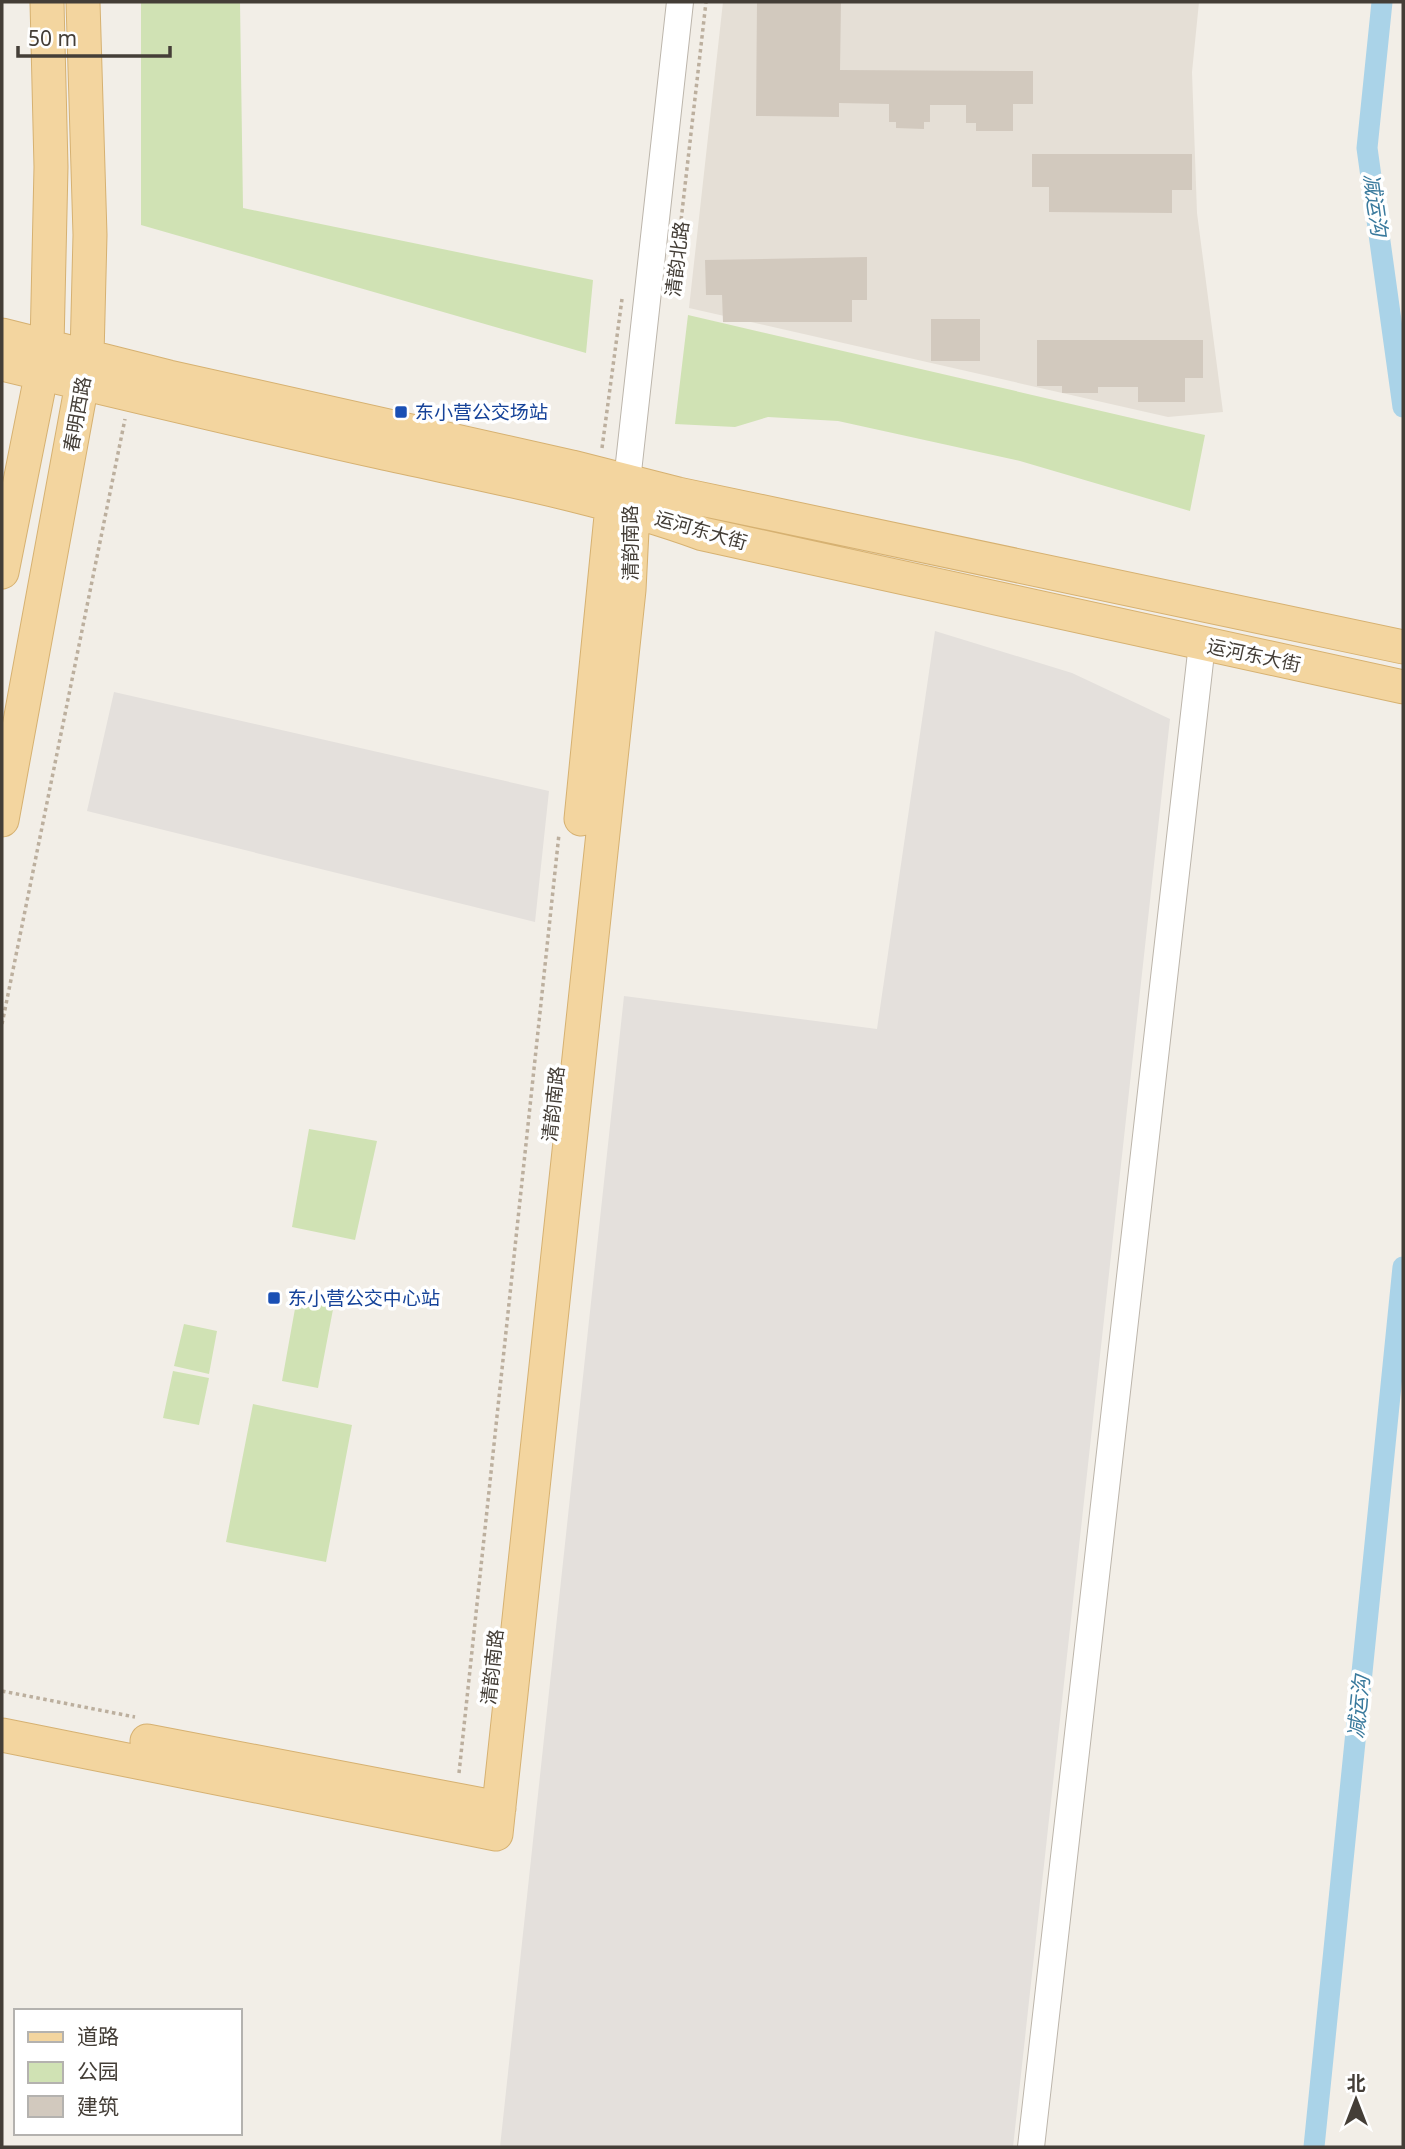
<svg xmlns="http://www.w3.org/2000/svg" width="1405" height="2149" font-family="'Noto Sans','Noto Sans SC',sans-serif">
<rect width="100%" height="100%" fill="#f2eee7"/>
<path fill="#e5dfd6" d="M723 2H1199L1192 72 1197 213 1223 412 1168 417 689 308Z"/>
<path fill="#e4e0dc" d="M935 631 1072 673 1170 719 1013 2147H500L624 996 877 1029Z
M114 692 549 791 535 922 87 811Z"/>
<path fill="#d0e2b4" d="M141 2H240L243 208 593 280 586 353 141 225Z
M688 315 1205 435 1190 511 1020 461 838 421 768 417 735 427 675 424Z
M309 1129 377 1141 355 1240 292 1227Z
M298 1292 335 1299 318 1388 282 1381Z
M184 1324 217 1331 209 1374 174 1366Z
M173 1371 209 1378 199 1425 163 1418Z
M253 1404 352 1425 326 1562 226 1542Z"/>
<g fill="none" stroke-linecap="round" stroke-linejoin="round">
<path stroke="#aad3e8" stroke-width="21" d="M1382 2 1367 148 1403 407
M1314 2147 1403 1267"/>
</g>
<path fill="#d2c9be" d="M757 2H841L840 70 1033 71V104H1013V131H976V123H966V105H930V122H924V129L896 128V122H889V104L839 103V117L756 116Z
M1032 154H1192V190H1172V213L1049 212V187H1032Z
M867 257V300H852V322H723L722 295H706L705 260Z
M931 319H980V361H931Z
M1037 340H1203V378H1185V402H1138V387H1098V393H1062V386H1037Z"/>
<g fill="none" stroke-linecap="round" stroke-linejoin="round">
<defs>
<path id="minor" d="M627 481 680 2
M1031 2147 1202 644"/>
<path id="major" d="M2 335 169 377 572 467 678 494 1403 647
M2 364C127 394 253 424 379 452 488 476 599 496 703 534L1403 687
M2 572 47 346 51 167 47 2
M581 819 612 506 618 495
M2 820 87 356 90 235 83 2
M2 1735 496 1834 629 590 633 511 627 481
M147 1741 499 1808"/>
</defs>
<use href="#minor" stroke="#bcb5ab" stroke-width="28"/>
<use href="#major" stroke="#d6b171" stroke-width="35"/>
<path stroke="#bcaf9e" stroke-width="3.5" stroke-dasharray="3.5 3.5" stroke-linecap="butt" d="M674 282 706 2
M602 448 622 299
M2 1024 125 419
M2 1691 135 1717
M459 1773 559 834"/>
<use href="#minor" stroke="#fff" stroke-width="26"/>
<use href="#major" stroke="#f3d59f" stroke-width="33"/>
</g>
<g fill="#1a4fb4" stroke="#fff" stroke-width="2.5">
<rect x="394" y="405" width="14" height="14" rx="3.5"/>
<rect x="267" y="1291" width="14" height="14" rx="3.5"/>
</g>
<g text-anchor="middle" stroke-width="7" stroke-linejoin="round" paint-order="stroke">
<g font-size="19" fill="#443e37" stroke="#fff">
<text transform="translate(677 259) rotate(-83)" y="7">清韵北路</text>
<text transform="translate(77 414) rotate(-80)" y="7">春明西路</text>
<text transform="translate(701 530) rotate(16)" y="7">运河东大街</text>
<text transform="translate(630 543) rotate(-90)" y="7">清韵南路</text>
<text transform="translate(1254 655) rotate(12)" y="7">运河东大街</text>
<text transform="translate(553 1104) rotate(-84)" y="7">清韵南路</text>
<text transform="translate(492 1667) rotate(-84)" y="7">清韵南路</text>
</g>
<g font-size="19" fill="#164399" stroke="#fff" text-anchor="start">
<text x="415" y="419">东小营公交场站</text>
<text x="288" y="1305">东小营公交中心站</text>
</g>
<g font-size="21" font-style="italic" fill="#3a7a9d" stroke="#fff">
<text transform="translate(1375 205) rotate(82)" y="7">减运沟</text>
<text transform="translate(1359 1707) rotate(-84)" y="7">减运沟</text>
</g>
</g>
<rect width="1405" height="2149" fill="none" stroke="#443e37" stroke-width="7"/>
<rect x="14" y="2009" width="228" height="126" fill="#ffffff" stroke="#b4b2af" stroke-width="2"/>
<rect x="28" y="2032" width="35" height="10" fill="#f3d59f" stroke="#b4b2af" stroke-width="2"/>
<text x="77" y="2044" font-size="21" fill="#443e37">道路</text>
<rect x="28" y="2062" width="35" height="21" fill="#d0e2b4" stroke="#b4b2af" stroke-width="2"/>
<text x="77" y="2079" font-size="21" fill="#443e37">公园</text>
<rect x="28" y="2096" width="35" height="21" fill="#d2c9be" stroke="#b4b2af" stroke-width="2"/>
<text x="77" y="2114" font-size="21" fill="#443e37">建筑</text>
<g transform="translate(1356 2100)" stroke="#ffffff" stroke-width="5" paint-order="stroke">
<path d="M0-5L12 26L0 18L-12 26Z" fill="#443e37"/>
<text y="-10" font-size="19" font-weight="bold" text-anchor="middle" fill="#443e37">北</text>
</g>
<path d="M18 46v10h152v-10" fill="none" stroke="#443e37" stroke-width="3.5"/>
<text x="28" y="46" font-size="21" fill="#443e37" stroke="#ffffff" stroke-width="5" paint-order="stroke">50 m</text>
</svg>
